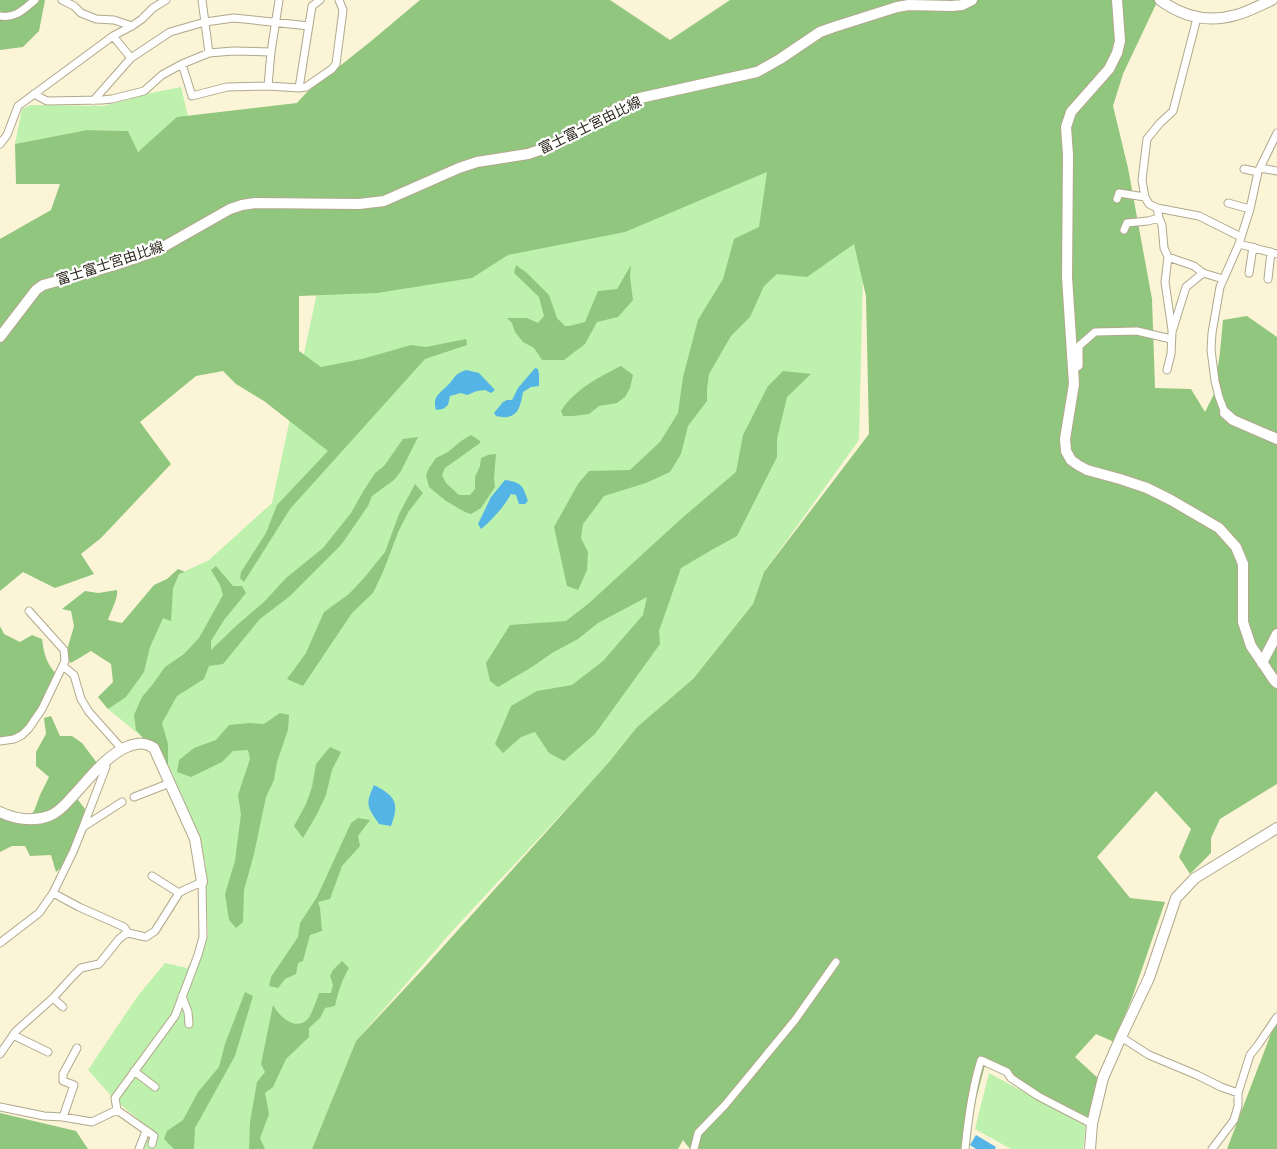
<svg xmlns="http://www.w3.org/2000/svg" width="1277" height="1149" font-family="'Nunito Sans','Noto Sans JP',sans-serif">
<rect width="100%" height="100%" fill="#fcf4d6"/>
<path fill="#bef1ad" d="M181 87 188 116 137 152 128 131 87 130 15 144 22 109 31 105 103 106 131 99 146 94Z
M770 166 864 232 859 440 764 572 753 604 693 679 637 727 609 762 582 792 454 929 356 1041 312 1149H142L151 1130 114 1099 88 1070 137 997 165 963 187 968 208 936 205 860 184 801 158 742 141 736 108 709 98 697 139 673 179 574 209 560 272 503 318 288Z
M989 1073 1086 1126 1083 1149H1011L975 1129Z"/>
<path fill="#91c67e" d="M0 0H45L39 31 23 47 0 50Z
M420 0H610L670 40 730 0H1158L1123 74 1113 106 1128 168 1152 299 1155 388 1191 389 1205 412 1214 394 1220 352 1223 320 1247 316 1277 337V784L1220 819 1211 838V853L1190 874 1179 857 1191 829 1156 791 1097 857 1130 898 1165 902 1132 998 1114 1042 1096 1034 1075 1057 1101 1081 1088 1117 985 1065 963 1149H690L683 1140 678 1149H312L356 1041 423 969 609 762 637 727 693 679 753 604 764 572 869 434 866 296 854 244 807 277 777 274 764 286 750 317 731 336 709 374 707 389V401L688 426 681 454 670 472 646 483 604 496 583 524 581 538 588 552 587 570 578 590 567 586 554 527 578 484 589 471 630 470 660 442 678 413 683 377 698 320 723 279 734 239 759 227 767 172 625 232 508 255 472 278 377 293 299 296V351L321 367 362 359 411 345 426 347 466 339 467 345 425 359 290 509 244 582 240 578 241 572 266 533 277 505 328 451 264 401 236 384 223 371 196 376 140 422 171 464 101 538 81 554 94 574 55 588 23 572 0 591V239L51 210 60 184H16L15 144 87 130 128 131 138 152 177 117 297 103 307 92 370 42Z
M516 265 527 273 549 295 557 318 565 326H569L585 322 598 291 617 289 631 265 630 277 633 300 618 317 597 322 585 344 564 360H542L534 348 523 342 515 332 512 323 507 318H527L538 323 544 316 539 297 514 273Z
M621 366 633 375 630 388 625 397 617 403 599 406 589 414 573 416H563L561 411C574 390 599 377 621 366Z
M783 371 811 374 787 397 777 439V457L737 536 715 548 681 568 659 631 660 644 595 734 564 761 549 753 535 732 521 737 503 753 495 744 511 706 537 691 572 685 603 661 643 615 647 597 598 623 578 639 552 653 532 667 498 687 490 681 486 663 510 625 566 621 588 604 681 519 736 472 743 435 768 386Z
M471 435 480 441V443L445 468 442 475 446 483 459 495H470L475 489V477L480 466 481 458 488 455 496 454 494 478 495 487 481 508 471 514 465 512 446 501 429 487 426 475 429 468 436 458 448 452 461 441Z
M418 437 401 471 394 480 372 496 368 506 341 545 290 596 260 619 223 664 209 666 204 679 177 696 162 723 168 744V767L136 730 134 715 142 697 153 684 165 667 184 654 199 638 223 595 220 585 211 570 216 566 233 586H242L246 593 224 620 211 641V650L237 625 264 602 286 578 323 548 351 513 364 490 375 473 384 466 403 439Z
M415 484 423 493 409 511 399 530 383 572 373 593 352 613 303 686 287 679 306 653 324 612 349 594 364 578 385 552 399 514Z
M178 569 185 572 179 574 173 589 171 621 163 618 150 647 144 672 126 697 108 709 98 697 113 682 111 664 91 651 71 663 65 657 74 626 71 611 62 609 85 591 98 593 117 590C118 600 111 610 108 620L122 623 154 585 167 579Z
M0 626 4 634 20 642 32 635 42 639C44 654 46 663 57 675L47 696 26 729 15 735 0 739Z
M280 713 289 715 288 730 277 762 274 780 266 797 254 854 244 890 243 922 236 928 229 920 225 894 235 861 241 814 238 795 250 759 248 750 233 751 222 762 191 777 177 772 179 760 194 748 216 740 229 725 249 723 264 724Z
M51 716 60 736H72L82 743 97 763 75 796 85 809 80 827 62 867 56 872 51 855 30 856 25 846H12L0 852V816L24 822 34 811 40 795 49 777 36 766V752L46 734 44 718Z
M330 747 341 752 332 770 326 795 317 814 303 838 294 826 306 804 312 787 316 764Z
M358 818 370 820 358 836 360 846 342 866 330 899 318 902 320 908 322 931 310 935 303 961 298 963 296 974 285 979 278 988 269 986 271 977 298 937 300 923 317 897 351 823Z
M342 961 349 968C342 980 338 992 335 1006L325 1008 320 1018 309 1028V1037L286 1059 273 1087 265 1093 269 1114 260 1138 265 1149H249L250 1122 257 1082 265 1072 261 1064 273 1005C279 1016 295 1032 308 1019 312 1014 317 999 319 993H331L333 985 330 976 333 970Z
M245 992 253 996 235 1056 195 1128 194 1149H174L164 1139 167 1131 183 1120 198 1092 219 1067 225 1044Z
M1277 1018V1149H1227Z
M0 1113 76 1131 88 1149H0Z"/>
<path fill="#55b4e6" d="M535 368 538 369 539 375V386L531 387 523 392C520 409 517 421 496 416L494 413 503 402 507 400H512L518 388Z
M466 370 479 373 495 390 491 393 485 390 477 391 467 395 461 393 450 396 448 405 443 409 436 410C432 397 439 394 447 386 456 378 452 375 466 370Z
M505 480C522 482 523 486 528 501L525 504H519L516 495 511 494C504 507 493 519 481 529L478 524 491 497Z
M374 785C395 796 400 802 391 826L379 824C367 806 365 805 374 785Z
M976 1135 996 1147 995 1149H976L970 1145Z"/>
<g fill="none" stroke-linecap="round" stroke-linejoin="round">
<defs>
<path id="street" d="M62 0 74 6 81 13 96 19 114 20 132 26
M202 0 209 53
M0 16C15 19 24 9 35 0
M1197 18 1173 111 1160 123 1147 139 1142 180 1145 197 1149 204 1157 208 1199 216 1241 237
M113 36 131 58
M182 64 209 53 233 51 271 52
M268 86 271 52 279 0
M299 88 312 6 320 0
M34 94 47 101 102 100 112 99 144 91 162 75 182 64 192 96 227 87 268 86 299 88 306 87 332 69 336 64 343 10 339 0
M93 101 131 58 170 32 205 22 234 18 309 26
M0 144 7 135 18 106 113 36 132 26 142 19 153 8 166 0
M1260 168 1277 171
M1244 169 1258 172
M1117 199 1119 193 1145 197
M1228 203 1250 209
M1157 208 1159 218 1162 225 1164 248 1168 257 1165 282 1172 330
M1124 230 1127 223 1148 221 1159 218
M1239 244 1277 254
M1168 257 1194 266 1203 273
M1249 273 1253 247
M1268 279 1271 252
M1074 369 1079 366V346L1095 332 1137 331 1171 339
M1167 370 1171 354 1172 332 1186 287 1203 273 1223 279
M1225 413 1219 397 1215 381 1211 350 1212 333 1220 287 1239 244 1250 209 1258 172 1277 133
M63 666 74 675 81 699 89 712 122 749
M0 741 14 739 22 735 29 728 42 709 65 661 64 650 29 611
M105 762 106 767 83 827 122 802
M134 797 170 783
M152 876 179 893
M53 893 79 907 124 927 128 933
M0 943 39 913 53 893 73 852 83 827
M182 996 188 1012 189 1024
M53 998 63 1007
M13 1035 48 1052
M1121 1037 1149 1055 1197 1075 1221 1087 1238 1093
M0 1054 16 1031 53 998 73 976 81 968 99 964 119 939 124 935 128 933 146 937 155 931 179 893 184 890 202 882 203 937 198 955 175 1016 115 1098 117 1110 154 1136 152 1144
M134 1071 155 1087
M0 1107 44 1116 63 1117 92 1122 117 1110
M63 1117 74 1085 63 1081V1074L77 1048
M139 1149 146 1131
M694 1149 698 1133 725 1105 795 1020 836 962
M965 1149C968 1119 972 1088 981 1060L1007 1072 1011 1078 1038 1096 1092 1124
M1212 1149 1234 1120 1238 1106V1093L1250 1055 1258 1045 1277 1017"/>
<path id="secondary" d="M1117 0 1120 41 1117 53 1109 69 1071 112 1066 127 1068 155 1067 277 1074 384 1065 439 1066 451 1071 460 1078 465 1087 470 1120 479 1147 488 1171 500 1219 528 1236 547 1243 564V622L1251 646 1274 680 1277 683
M1225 413 1233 420 1277 439
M1262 663 1277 634
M0 812C14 819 33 822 49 816 58 813 66 804 72 797 89 779 106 755 129 746 139 743 145 742 154 748L195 839 202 882
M1090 1149 1092 1124 1103 1078 1121 1037 1149 978 1176 898 1195 878 1277 828"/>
<path id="primary" d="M1160 0C1183 17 1208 23 1236 15 1248 12 1260 5 1272 0
M0 337 36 290 43 285 112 266 156 251 230 209 242 205 255 203 359 204 384 201 459 168 477 162 528 154 552 146 615 110 640 98 757 72 780 59 820 32 834 27 897 7 909 5 952 6 962 5 972 0"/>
</defs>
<use href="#street" stroke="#b0a88c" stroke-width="9"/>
<use href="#secondary" stroke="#b0a88c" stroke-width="12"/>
<use href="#primary" stroke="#b0a88c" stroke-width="12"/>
<use href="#street" stroke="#fff" stroke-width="7"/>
<use href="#secondary" stroke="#fff" stroke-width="10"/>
<use href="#primary" stroke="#fff" stroke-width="10"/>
</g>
<g text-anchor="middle" stroke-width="4.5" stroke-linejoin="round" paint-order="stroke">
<g font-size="14" fill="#2b281d" stroke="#fff">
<text transform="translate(590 125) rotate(-26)" y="5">富士富士宮由比線</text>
<text transform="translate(110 263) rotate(-18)" y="5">富士富士宮由比線</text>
</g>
</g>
</svg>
